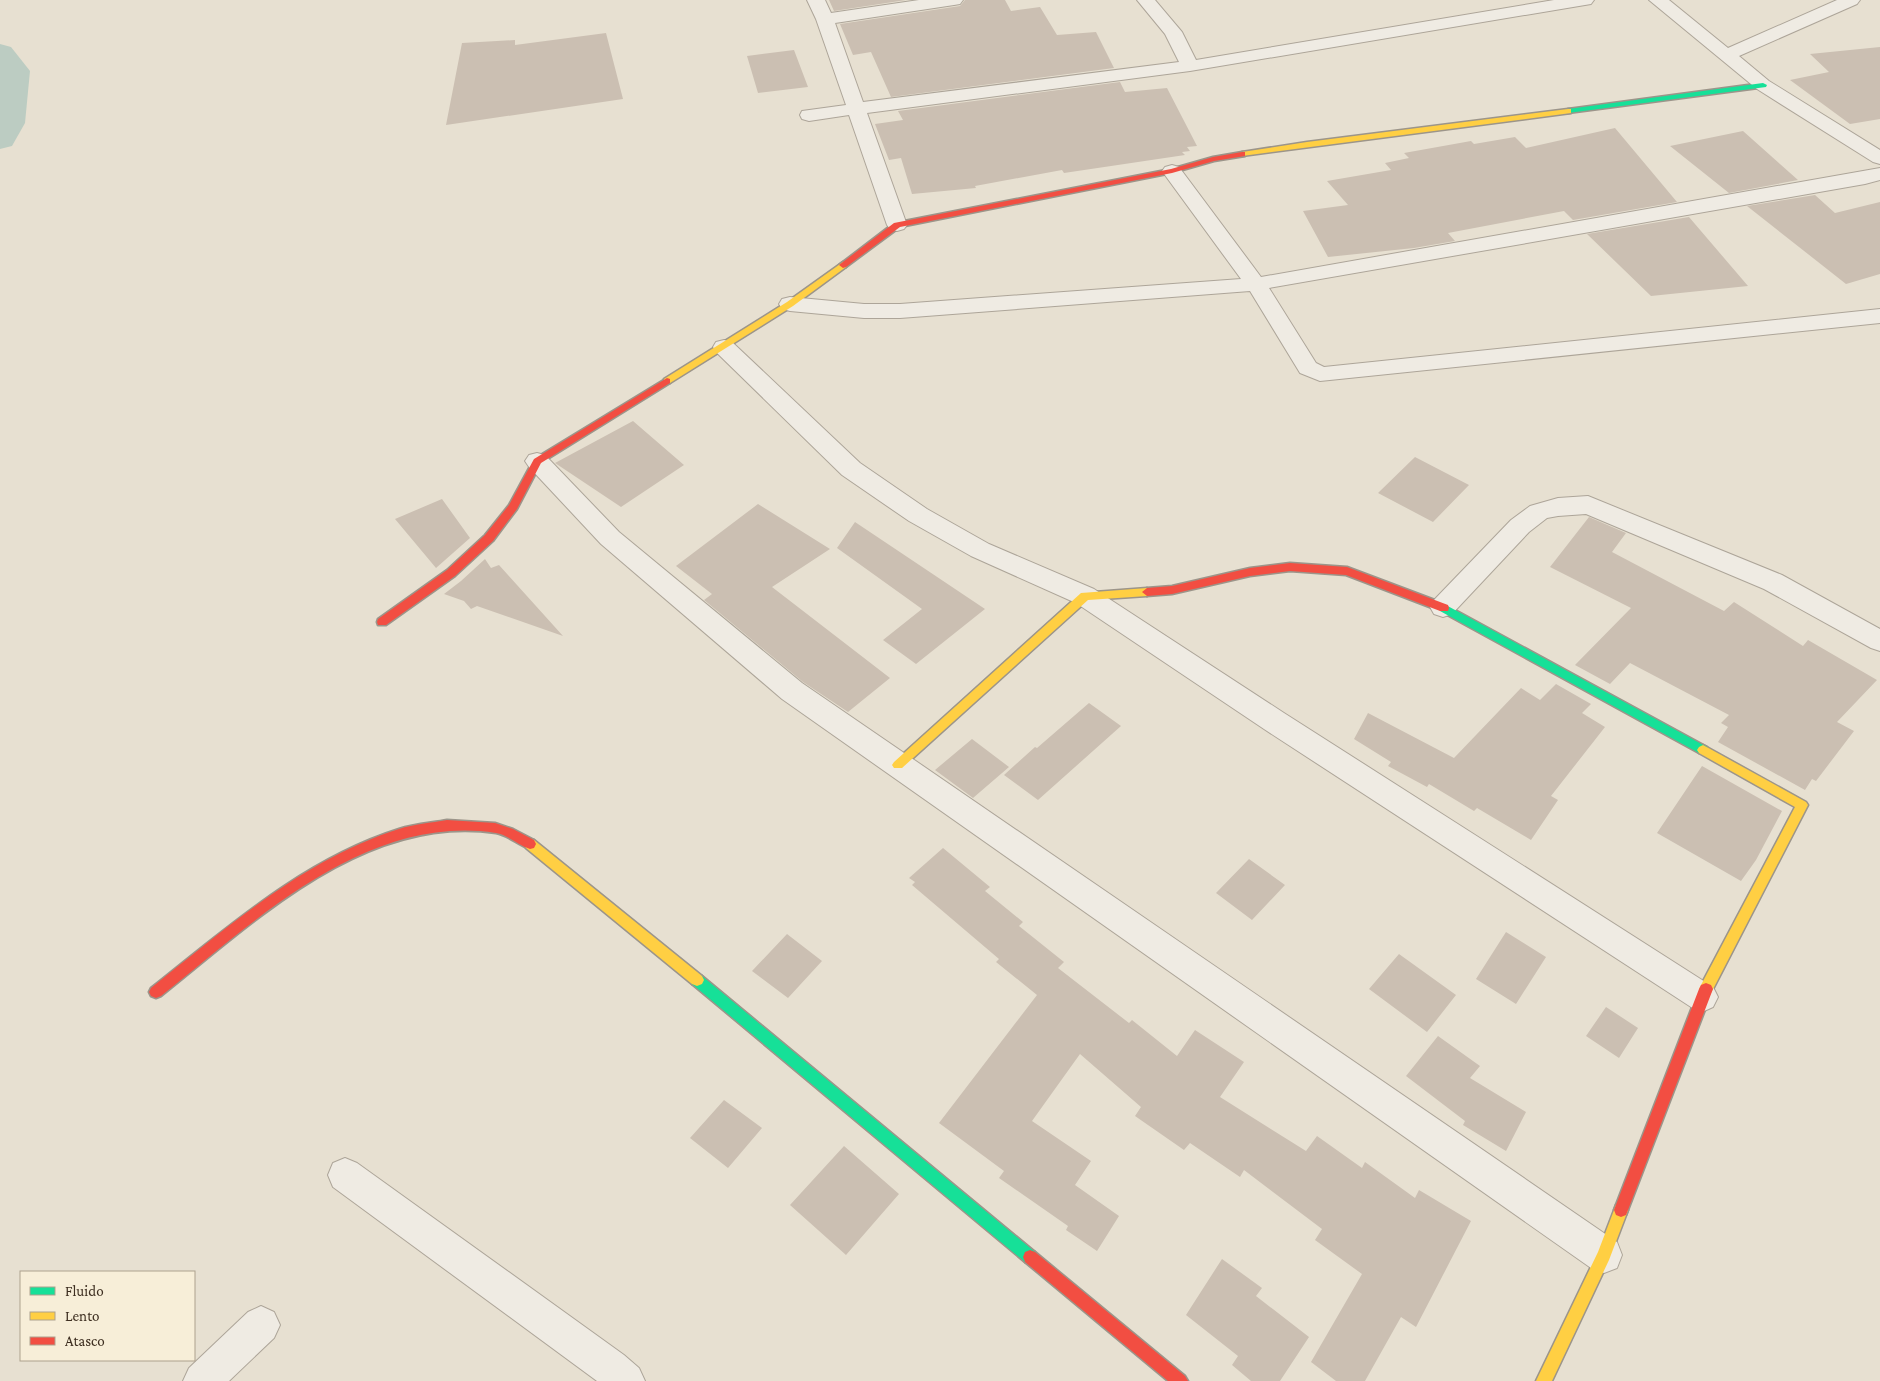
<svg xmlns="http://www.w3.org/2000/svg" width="1880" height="1381" font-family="'Crimson Pro',serif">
<rect width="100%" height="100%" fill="#e7e0d1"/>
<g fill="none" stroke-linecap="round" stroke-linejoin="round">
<path fill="#bcccc2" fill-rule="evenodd" d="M0 44 11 47 30 71 25 123 12 146 0 149Z"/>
</g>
<path fill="#cbbfb2" d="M829 0H906L834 11Z
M965 0H1005L1011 11 1040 7 1057 35 1096 32 1114 68 891 97 871 52 853 55 840 24 960 6Z
M606 33 623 99 446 125 462 43 515 40V45Z
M1880 47V119L1850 124 1790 80 1829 72 1810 54Z
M794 50 808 87 758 93 747 56Z
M1120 82 1125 92 1167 88 1197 146 1187 147 1190 151 1182 152 1185 155 1064 173 1062 170 975 186 976 188 912 194 901 158 889 160 875 124 903 120 898 111Z
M1615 128 1677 202 1573 220 1564 211 1448 233 1455 241 1414 248 1328 257 1303 211 1348 205 1327 181 1391 170 1385 163 1409 158 1404 153 1471 141 1474 144 1515 137 1526 148Z
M1743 131 1798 180 1729 193 1670 146Z
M1815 195 1835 213 1880 202V274L1846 284 1747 206Z
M1689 217 1748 286 1651 296 1587 234Z
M633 421 684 465 621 507 555 463Z
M1415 457 1469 485 1433 522 1378 493Z
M442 499 470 538 436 568 395 519Z
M758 504 830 549 772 587 890 678 848 712 803 682 704 600 712 594 676 566Z
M1589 517 1626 533 1612 552 1724 611 1734 602 1803 646 1808 640 1877 680 1837 722 1854 731 1816 781 1812 779 1805 790 1718 742 1728 727 1721 723 1729 715 1630 663 1610 684 1575 665 1631 608 1550 567Z
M855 522 985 609 916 664 883 640 922 609 837 548Z
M485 559 491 568 499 565 563 636 477 606 471 609 464 601 444 594 461 581Z
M1556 684 1591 704 1582 713 1605 727 1551 796 1558 800 1531 840 1477 808 1474 811 1429 784 1427 787 1388 766 1391 762 1354 739 1368 713 1454 758 1521 688 1540 700Z
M1089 703 1121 726 1038 800 1004 775 1035 747 1037 748Z
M972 739 1009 767 973 798 935 770Z
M1702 766 1782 811 1756 860 1741 881 1657 833Z
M943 848 990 887 985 891 1023 922 1019 926 1064 962 1058 968 1129 1023 1132 1020 1177 1056 1195 1030 1244 1062 1220 1097 1306 1151 1317 1136 1362 1168 1365 1162 1415 1198 1419 1190 1471 1221 1416 1327 1401 1317 1365 1381H1336L1311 1362 1362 1274 1315 1240 1322 1229 1244 1170 1240 1177 1190 1143 1184 1150 1135 1116 1141 1107 1080 1054 1032 1121 1091 1161 1075 1185 1119 1216 1097 1251 1066 1230 1068 1226 999 1178 1004 1171 939 1123 1037 995 996 962 999 959 912 885 915 882 909 878Z
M1249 859 1285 885 1252 920 1216 893Z
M1506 932 1546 957 1516 1004 1476 979Z
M787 934 822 961 788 998 752 971Z
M1399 954 1456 995 1427 1032 1369 989Z
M1606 1007 1638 1028 1619 1058 1586 1036Z
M1438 1036 1480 1066 1470 1078 1526 1112 1506 1151 1463 1125 1465 1121 1406 1076Z
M724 1100 762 1128 728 1168 690 1138Z
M844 1146 899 1194 846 1255 790 1205Z
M1222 1259 1262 1288 1256 1296 1309 1337 1280 1381H1251L1232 1365 1238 1356 1186 1315Z"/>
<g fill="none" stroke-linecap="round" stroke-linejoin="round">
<defs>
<path id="street" d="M807 0H825L831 13 919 0H963L960 4 954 5 835 23 863 102 1179 62 1165 34 1137 0H1155L1182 32 1196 60 1554 0H1594L1591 4 1585 5 1190 71 867 113 907 225 904 229 897 231 890 229 887 225 849 115 809 121 802 119 800 115 802 111 846 105 816 19Z
M1649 0H1669L1728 48 1837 0H1860L1857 4 1739 56 1769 81 1880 150V164L1873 162 1757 89Z
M1172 165 1179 167 1261 277 1880 168V180L1865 184 1269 288 1316 363 1324 367 1880 309V323L1320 381 1300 373 1250 291 900 318H864L790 311 782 309 779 304 782 299 790 297 864 304H900L1241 279 1162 171 1165 167Z
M724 340 732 342 860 463 927 509 989 544 1094 589 1284 713 1713 987 1718 997 1713 1007 1702 1012 1691 1007 1264 729 1076 603 971 556 909 521 842 475 716 352 713 347 716 342Z
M537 453 545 455 619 532 802 683 1617 1242 1622 1255 1617 1268 1604 1273 1591 1268 782 699 601 544 529 467 525 461 529 455Z
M1588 496 1782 575 1880 629V651L1871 648 1764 589 1586 514 1558 516 1547 518 1529 532 1452 614 1443 617 1434 614 1430 607 1434 600 1511 520 1530 506 1558 498Z
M345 1158 357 1163 624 1355 639 1368 645 1381H597L333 1187 328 1175 333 1163Z
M261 1306 274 1312 280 1325 274 1338 229 1381H183L189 1368 248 1312Z"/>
<path id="fast" d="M1763 83 1767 85 1766 87 1568 113 1564 111 1568 109Z
M1444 604 1707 747 1709 750 1707 753H1699L1440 611 1439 608Z
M697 974 702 976 1035 1252 1037 1257 1035 1262 1030 1264 1025 1262 692 984 690 980 692 976Z"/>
<path id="slow" d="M1568 109H1571V113L1242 156 1238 154 1242 152 1307 142Z
M843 262 847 265 846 267 793 306 670 383H664V379L787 302Z
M1147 588 1152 592 1147 596 1088 600 902 768H894L892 765 894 762 1081 593Z
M1703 745 1806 802 1808 805 1711 993 1706 995 1701 993 1699 989 1701 985 1795 807 1699 753 1697 750 1699 747Z
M530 839 534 840 702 976 704 980 702 984 697 986 692 984 526 848 524 844 526 840Z
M1621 1203 1626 1205 1628 1210 1609 1260 1552 1381H1536L1598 1252 1616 1205Z"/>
<path id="jam" d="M1242 152H1245V156L1214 161 1172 173 900 227 846 267 843 268 839 265 894 223 1171 169 1213 157Z
M667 378 670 379V383L541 463 517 509 493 541 455 576 386 625H378L377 622 378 619 447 570 485 535 509 505 534 459Z
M1290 563 1347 567 1448 605 1449 608 1448 611H1440L1346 575 1290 571 1250 576 1172 594 1147 596 1142 592 1147 588 1172 586 1250 568Z
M447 820 495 823 513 829 534 840 536 844 534 848 530 849C518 845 508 835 496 833 366 813 254 922 161 996L156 998 151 996 149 992 151 988C228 927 304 859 399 829 414 824 431 823 447 820Z
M1706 983 1711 985 1713 989 1628 1210 1626 1215 1621 1217 1616 1215 1614 1210 1699 989 1701 985Z
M1030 1250 1035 1252 1185 1376 1188 1381H1168L1025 1262 1023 1257 1025 1252Z"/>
</defs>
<use href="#street" stroke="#ada599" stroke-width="2"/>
<use href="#fast" stroke="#9c958a" stroke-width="3"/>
<use href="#slow" stroke="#9c958a" stroke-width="3"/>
<use href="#jam" stroke="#9c958a" stroke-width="3"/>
<use href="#street" fill="#efebe3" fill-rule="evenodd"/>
<use href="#fast" fill="#16e098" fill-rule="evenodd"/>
<use href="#slow" fill="#ffcf43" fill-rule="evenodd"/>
<use href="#jam" fill="#f24e42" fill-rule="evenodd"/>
</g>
<rect x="20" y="1271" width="175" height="90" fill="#f7eed8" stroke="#ada18e"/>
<rect x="30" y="1287" width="25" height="8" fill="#16e098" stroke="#ada18e"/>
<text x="65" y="1296" font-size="15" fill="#3d2e20">Fluido</text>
<rect x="30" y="1312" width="25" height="8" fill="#ffcf43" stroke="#ada18e"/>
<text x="65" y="1321" font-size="15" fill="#3d2e20">Lento</text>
<rect x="30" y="1337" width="25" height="8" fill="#f24e42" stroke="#ada18e"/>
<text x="65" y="1346" font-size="15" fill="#3d2e20">Atasco</text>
</svg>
